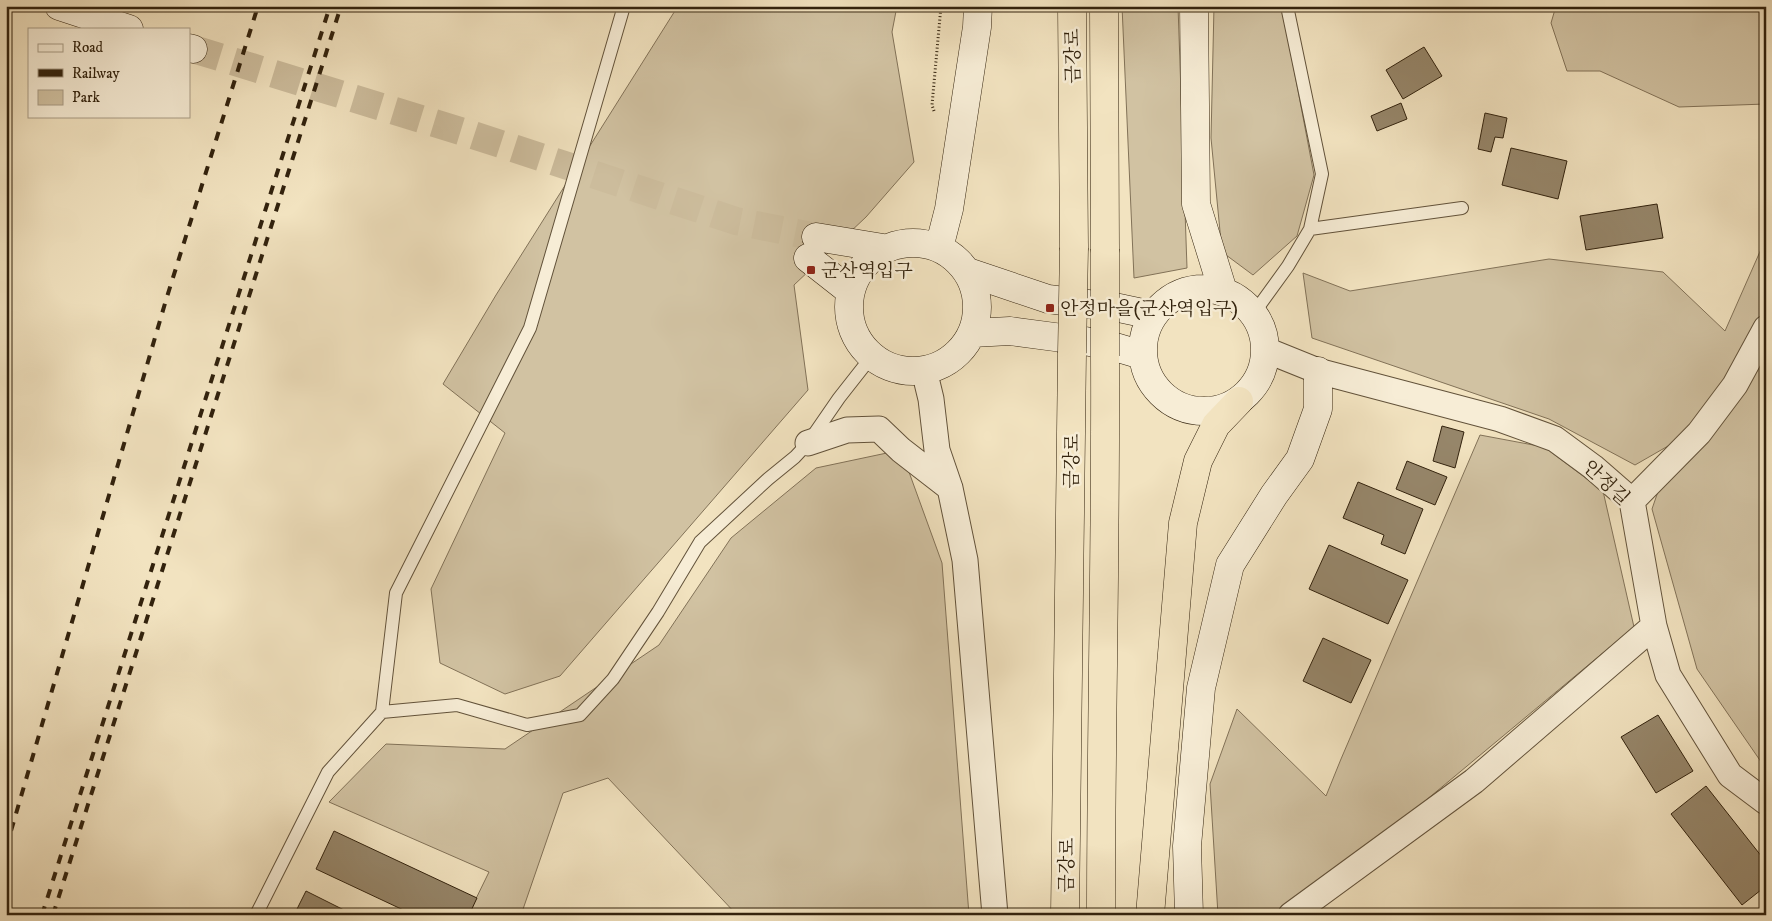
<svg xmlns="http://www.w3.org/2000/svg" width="1772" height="921" font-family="'IM FELL DW Pica','Noto Serif KR',serif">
<rect width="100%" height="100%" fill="#f2e3c0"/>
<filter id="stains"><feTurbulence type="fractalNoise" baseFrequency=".004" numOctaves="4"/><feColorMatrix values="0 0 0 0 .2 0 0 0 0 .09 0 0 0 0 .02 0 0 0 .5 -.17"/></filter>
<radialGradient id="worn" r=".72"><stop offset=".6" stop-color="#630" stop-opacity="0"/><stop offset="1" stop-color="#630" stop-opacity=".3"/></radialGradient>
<path fill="#d1c2a2" stroke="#827258" d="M678 6H897L892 32 914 162 866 217 794 285 808 390 560 676 505 694 440 663 431 589 505 433 443 384 496 295Z
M1122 6H1178L1187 268 1134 278Z
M1214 6H1282L1314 175 1297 236 1253 275 1222 252 1211 138Z
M1556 6H1766V104L1679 107 1600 71H1567L1551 23Z
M1766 238V769L1697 669 1652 509 1675 442 1635 465 1549 419 1312 338 1303 273 1350 291 1549 259 1663 272 1725 331Z
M1480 435 1544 447 1603 491 1634 627 1383 836 1276 915H1218L1210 784 1237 709 1326 796 1341 759Z
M901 450 942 563 969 915H737L608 778 563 793 521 915H468L489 872 329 802 386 744 505 749 659 645 731 538 816 468Z"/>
<path fill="#96866a" stroke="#32220d" d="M1361 6H1382V11L1361 9Z
M1424 47 1442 76 1403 99 1386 70Z
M1401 103 1407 119 1377 131 1371 116Z
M1485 113 1507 118 1503 138 1495 137 1491 152 1478 149Z
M1511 148 1567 161 1558 199 1502 185Z
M1657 204 1663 238 1586 250 1580 216Z
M1442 426 1464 432 1455 468 1433 461Z
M1407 461 1447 477 1435 505 1396 489Z
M1358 482 1423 509 1405 554 1381 544 1384 535 1343 518Z
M1329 545 1408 580 1388 624 1309 589Z
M1323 638 1371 660 1351 703 1303 681Z
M1658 715 1693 771 1656 793 1621 737Z
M1706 786 1766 862V886L1742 905 1671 814Z
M334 831 477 898 469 915H414L316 869Z
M306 891 354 915H294Z"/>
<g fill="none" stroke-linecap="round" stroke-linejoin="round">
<path stroke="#ccbc9c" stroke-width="28" stroke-dasharray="28 14" stroke-linecap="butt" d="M193 49 473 135 736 221 816 237"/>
<defs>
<path id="lane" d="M1310 229 1462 208
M1254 313 1288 266 1310 229 1322 174 1287 6
M382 712 396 593 530 328 624 6
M256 915 328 772 382 712 457 705 527 725 580 715 613 679 658 612 700 542 768 479 795 457 808 443 839 398 872 356"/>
<path id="street" d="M1266 350 1318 371 1500 419 1555 439 1593 467 1632 501 1654 626 1668 675 1730 775 1766 802
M924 370 931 399 937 450 950 488 965 560 995 915
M808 443 847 430 879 429 901 450 950 488
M1632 501 1699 433 1735 385 1766 328
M1291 915 1474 781 1654 626"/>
<path id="secondary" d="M59 6 129 29
M1194 6 1196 204 1223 291
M189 48 193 49
M816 237 883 248
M849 307a64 64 0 1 1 128 0a64 64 0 1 1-128 0Z
M939 248 949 209 977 27 978 6
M808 258 850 291
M968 272 1048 299 1119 308 1152 315
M1143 350a61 61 0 1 1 122 0a61 61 0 1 1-122 0Z
M972 333 1010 331 1085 341 1115 347 1142 355
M1189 915 1187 846 1201 688 1230 565 1274 495 1300 459 1318 409V371"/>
<path id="highway" d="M1072 6 1074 248
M1104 6 1105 249
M1065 915 1072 353
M1101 915C1101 728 1106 542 1105 356
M1150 915 1183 523 1198 461 1216 425 1239 401"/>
</defs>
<use href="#lane" stroke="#62523a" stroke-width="14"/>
<use href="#street" stroke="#62523a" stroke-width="27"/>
<use href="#secondary" stroke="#32220d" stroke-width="29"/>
<use href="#highway" stroke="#32220d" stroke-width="29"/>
<path stroke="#32220d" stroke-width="3" stroke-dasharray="1 2.5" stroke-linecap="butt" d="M934 111 932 105 941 6"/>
<use href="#lane" stroke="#f7edd6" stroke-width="12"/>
<use href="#street" stroke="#f7edd6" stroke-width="25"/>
<use href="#secondary" stroke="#f7edd6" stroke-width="28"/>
<use href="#highway" stroke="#f2e3c0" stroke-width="28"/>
<path stroke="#32220d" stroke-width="4" stroke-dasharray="9 9" stroke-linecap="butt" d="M6 848 166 300 258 6
M42 915 330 6
M53 915 341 6"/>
<defs>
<path id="highway-bridge" d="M1105 249V356
M1072 353 1074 248"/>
</defs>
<use href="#highway-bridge" stroke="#32220d" stroke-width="29" stroke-linecap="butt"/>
<use href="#highway-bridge" stroke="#f2e3c0" stroke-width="28"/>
</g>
<g fill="#8f2418" stroke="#f7edd6" stroke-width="2">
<rect x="806" y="265" width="10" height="10" rx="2.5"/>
<rect x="1045" y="303" width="10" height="10" rx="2.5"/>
</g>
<g text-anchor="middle" stroke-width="5" stroke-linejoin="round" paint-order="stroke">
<g font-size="19" fill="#32220d" stroke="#f7edd6">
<text transform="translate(1072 56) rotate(-91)" y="7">금강로</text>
<text transform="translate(1071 461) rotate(-89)" y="7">금강로</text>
<text transform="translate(1607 482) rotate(43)" y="7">안정길</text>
<text transform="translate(1066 865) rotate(-89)" y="7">금강로</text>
</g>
<g font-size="19" fill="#32220d" stroke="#f7edd6" text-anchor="start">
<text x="821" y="277">군산역입구</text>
<text x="1060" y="315">안정마을(군산역입구)</text>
</g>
</g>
<rect width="1772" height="921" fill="none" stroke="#f2e3c0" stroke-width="25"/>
<rect x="8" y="8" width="1757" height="906" fill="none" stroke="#32220d" stroke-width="2.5"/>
<rect x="12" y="12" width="1747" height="896" fill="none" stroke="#32220d"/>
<rect x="28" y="28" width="162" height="90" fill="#f7edd6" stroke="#a89c86"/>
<rect x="38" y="44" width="25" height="8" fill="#f7edd6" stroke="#a89c86"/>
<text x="72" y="52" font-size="15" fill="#32220d">Road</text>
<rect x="38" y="69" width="25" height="8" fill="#32220d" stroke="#a89c86"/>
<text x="72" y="78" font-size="15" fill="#32220d">Railway</text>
<rect x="38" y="90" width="25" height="15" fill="#d1c2a2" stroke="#a89c86"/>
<text x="72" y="102" font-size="15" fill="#32220d">Park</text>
<rect width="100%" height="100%" filter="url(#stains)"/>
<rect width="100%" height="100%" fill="url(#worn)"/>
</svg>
